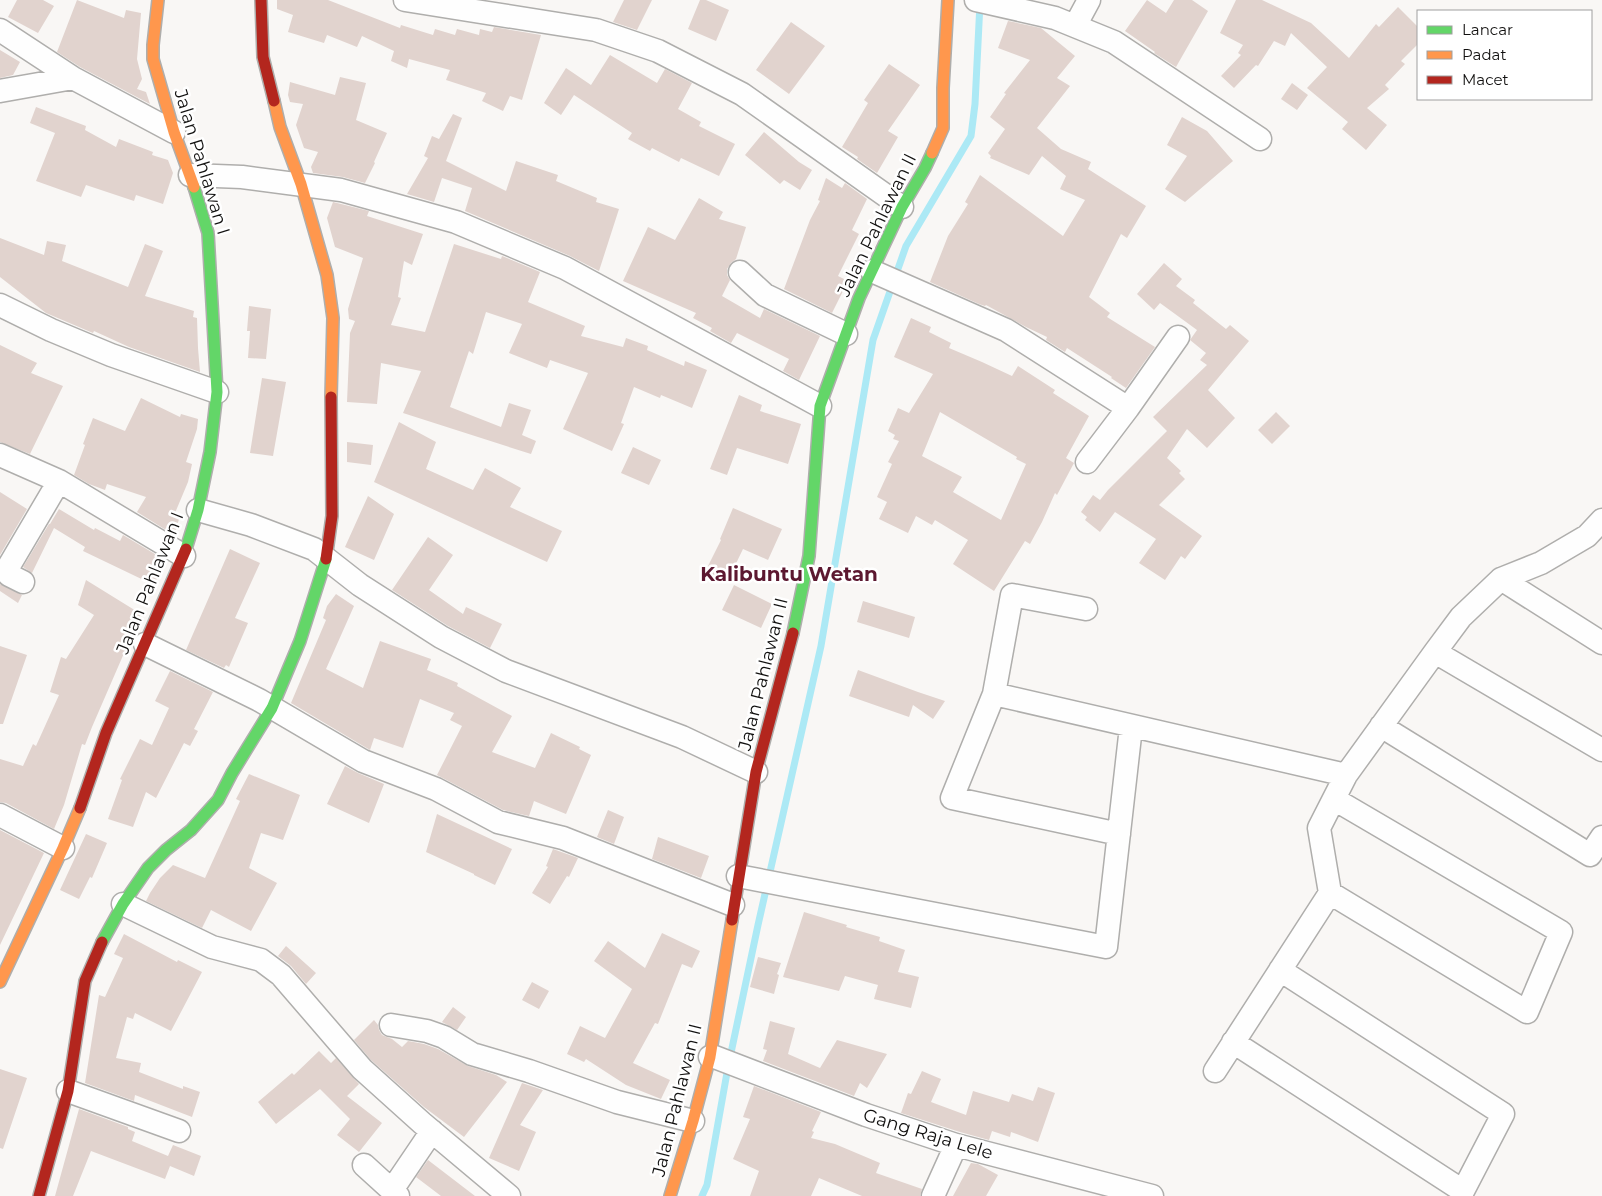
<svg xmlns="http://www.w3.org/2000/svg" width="1602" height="1196" font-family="Montserrat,sans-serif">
<rect width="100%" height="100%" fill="#f9f7f5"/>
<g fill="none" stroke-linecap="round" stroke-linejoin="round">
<path stroke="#ace9f5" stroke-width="7" d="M702 1196 707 1185 728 1067 758 925 821 646 873 340 906 246 971 136 975 104 980 3"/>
</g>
<path fill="#e1d3ce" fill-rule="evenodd" d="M17 0H43L54 6 38 33 8 17Z
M77 0 124 18 126 10 141 13 137 59 142 79 137 89 146 92 150 104 80 67 57 52Z
M277 0H328L400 28 401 25 433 35 435 29 455 35 457 29 479 35 480 29 492 32 494 27 541 35 522 100 510 96 503 111 482 101 486 93 446 80 450 70 409 59 407 68 391 61 394 51 362 36 357 47 327 35 324 43 288 32 293 15 277 9Z
M624 0H652L637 30 613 22Z
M700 0H706L729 10 716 41 688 29Z
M1147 0 1166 13 1174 0H1192L1208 11 1176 67 1154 53 1155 52 1125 31Z
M1236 0H1262L1311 23 1349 58 1376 24 1379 27 1398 7 1418 27V44L1401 61 1405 64 1385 85 1389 89 1367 108 1387 125 1366 150 1342 129 1348 122 1307 88 1327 67 1291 33 1285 46 1274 41 1258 66 1256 65 1234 88 1221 76 1241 55 1238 53 1243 45 1220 33Z
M1008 21 1041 28 1075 56 1057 78 1070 86 1037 128 1061 149 1091 162 1088 169 1146 206 1127 238 1121 234 1089 297 1110 313 1107 317 1155 347 1126 388 1111 378 1112 377 1067 348 1065 352 1046 340 1047 337 1026 327 986 305 985 306 979 304 930 282 948 236 968 204 965 202 980 175 1063 236 1085 200 1060 189 1066 176 1042 156 1029 175 990 158 991 156 988 153 1005 129 990 117 1006 94 1004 93 1030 60 998 48Z
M791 22 825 46 789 94 756 70Z
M0 50 20 62 13 75 0 78Z
M610 55 657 83 665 69 692 83 678 109 701 122 699 126 735 144 719 176 681 158 679 162 652 148 650 151 628 139 632 133 574 95 561 115 544 103 566 68 591 85Z
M889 64 920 85 888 131 898 137 877 173 857 159 858 157 842 147 868 103 864 100Z
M340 77 366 83 356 120 387 133 374 162 375 163 365 183 343 177 313 173 311 167 318 152 304 148 296 125 303 104 290 102 288 95 290 82 335 95Z
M1292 83 1308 95 1297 110 1281 99Z
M36 107 86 126 85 130 116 147 119 139 153 152 152 155 168 160 173 173 163 204 136 195 134 201 86 185 81 197 36 181 55 133 30 123Z
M453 114 462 118 446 161 506 191 516 161 558 175 556 181 597 198 596 202 619 209 599 271 570 256 465 211 472 188 442 178 434 202 407 194 428 158 424 156 432 136 439 139Z
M1182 117 1207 131 1233 161 1185 202 1165 189 1187 156 1167 145Z
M764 132 799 162 812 170 800 190 784 180 780 184 745 155Z
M826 178 842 188 845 183 867 199 852 230 859 234 838 276 848 281 832 313 784 289 810 220 820 201 818 200Z
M699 198 723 212 719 219 746 227 736 259 731 263 727 269V275L730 280 722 296 760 318 764 309 820 336 799 380 783 371 789 359 737 333 731 343 710 331 712 328 693 318 696 313 623 281 648 227 675 240Z
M333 202 369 211 367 216 423 234 412 265 404 261 398 297 401 298 391 325 425 332 454 244 501 259 502 256 540 272 528 302 585 326 581 336 623 347 626 338 648 346 647 350 684 366 685 361 707 370 692 408 661 395 660 398 634 387 621 423 624 424 612 451 563 429 588 373 550 360 547 368 509 353 522 324 486 312 473 354 469 351 450 407 501 427 509 403 531 410 522 435 536 441 531 454 403 413 421 371 381 363 377 404 347 402 350 333 355 321 349 319 348 309 363 258 335 247 327 218Z
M0 238 44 255 47 241 66 245 62 261 128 287 145 244 163 251 145 296 194 311 193 317 197 318 198 348 200 372 129 347 94 331 93 333 46 313 0 277Z
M1164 263 1182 279 1176 286 1195 300 1193 303 1226 329 1230 325 1249 341 1208 390 1235 418 1207 448 1187 429 1167 458 1181 471 1179 473 1185 479 1159 505 1202 536 1185 559 1181 556 1165 580 1139 563 1156 539 1115 512 1100 532 1085 520 1087 517 1081 512 1093 495 1100 500 1108 490 1167 431 1153 417 1207 365 1200 360 1206 353 1190 340 1197 330 1160 303 1154 310 1137 294Z
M249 306 271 309 266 359 248 358 250 331H247Z
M911 318 931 327 929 332 951 343 949 348 982 362 1012 376 1018 366 1055 390 1053 393 1089 416 1066 458 1074 463 1057 495 1055 493 1042 522 1030 544 1025 541 994 591 953 564 968 540 935 520 932 525 916 516 908 533 879 519 887 502 877 497 892 464 888 462 899 441 893 439 895 435 888 431 898 408 909 413 933 374 894 357ZM940 412 1017 457 1016 459 1026 464 1001 520 953 492 962 477 922 456Z
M0 345 37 363 31 373 63 386 30 454 0 442Z
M262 378 286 382 273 456 250 453Z
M739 395 762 405 760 411 801 424 788 464 737 448 727 475 710 469Z
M141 398 180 417 181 414 198 419 197 429 186 462 192 464 188 482 175 513 180 516 174 535 137 512 146 497 107 484 105 490 89 484 74 475 85 445 83 444 93 418 125 431Z
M1276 412 1290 426 1272 444 1258 430Z
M399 422 436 442 426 469 473 490 485 468 521 488 510 507 562 531 547 562 374 482Z
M347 442 373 445 371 465 347 462Z
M633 447 661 460 649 485 621 473Z
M0 492 27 509 0 555Z
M368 496 394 514 374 560 345 547Z
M733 508 782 529 768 560 743 549 727 582 705 572 721 540 720 539Z
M59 509 94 530 95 528 120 541 123 535 165 560 154 585 83 551 85 547 54 528 32 573 23 567 49 524H50Z
M428 537 453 555 429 590 463 614 466 607 502 624 490 648 448 626 392 590Z
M230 549 260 563 235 618 248 623 229 667 226 665 224 668 186 650Z
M86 580 141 614 92 727 85 745 82 744 64 805 54 829 6 803 0 802V759L23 766 33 744 36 746 59 695 50 692 61 657 66 659 94 615 78 605Z
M0 584 22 595 18 603 0 591Z
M734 585 772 604 761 628 722 610Z
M336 594 354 606 326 669 363 688 380 641 431 659 427 670 458 683 457 686 512 716 492 752 535 768 551 733 580 747 579 749 591 755 566 814 534 801 529 816 503 810 437 775 462 726 450 720 454 713 420 699 403 748 374 738 370 750 291 703 326 620 323 618 327 606Z
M863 601 915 617 909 638 857 622Z
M0 646 27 655 3 724H0Z
M858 670 918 692 945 701 933 719 913 705 909 717 849 696Z
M170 671 213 692 194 729 198 731 190 746 184 743 156 798 146 792 133 827 108 819 122 780 120 779 140 739 152 745 169 708 155 701Z
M345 766 358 773 384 784 369 823 327 804Z
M249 774 300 795 283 840 261 833 249 868 277 883 251 931 211 910 202 928 146 901 150 893 160 878 173 865 205 878 240 801 236 799Z
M608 810 624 817 614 844 597 837Z
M437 814 512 849 495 885 474 875V874L426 852Z
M0 830 44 853 0 945Z
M86 834 107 843 92 878 90 877 79 899 60 890Z
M658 837 709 856 701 878 652 859Z
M553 849 578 858 569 877 567 876 550 904 532 893 548 867 546 866Z
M804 912 847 925 846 927 880 937 879 941 905 950 898 972 919 977 911 1008 874 999 878 985 845 976 839 991 783 977Z
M662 933 700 951 692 968 682 964 658 1024 655 1023 633 1063 670 1080 661 1099 626 1085 586 1059 584 1062 567 1054 580 1026 605 1038 632 989 594 961 608 941 645 968Z
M124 934 177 962 178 960 202 972 171 1031 135 1013 133 1019 127 1017 116 1058 141 1063 139 1072 183 1089V1086L200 1092 192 1117 135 1095 134 1101 85 1083 99 995 105 997 123 958 114 954Z
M286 946 316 973 306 984 291 966 278 956Z
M758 957 781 963 777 974 779 975 774 994 750 987Z
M532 982 549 991 539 1009 522 1000Z
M453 1007 466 1017 457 1030 442 1022Z
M374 1020 378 1025 379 1030 382 1035 392 1039 402 1047 408 1041 424 1044 438 1049 468 1066 496 1075 507 1082 464 1137 424 1107 371 1060 354 1040Z
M770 1021 795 1028 788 1054 820 1068 837 1040 887 1054 867 1088 860 1083 854 1096 763 1061 767 1050 763 1049Z
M319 1051 331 1063 336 1058 359 1084 347 1096 382 1123 359 1152 337 1135 350 1119 320 1089 276 1124 258 1102 292 1073 294 1075Z
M0 1069 27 1078 3 1149 0 1148Z
M922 1071 941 1079 931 1102 966 1115 973 1091 1009 1102 1012 1094 1033 1101 1038 1087 1055 1093 1038 1142 1011 1132 1010 1137 992 1131 989 1140 960 1132 901 1113 908 1093 911 1094Z
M522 1083 543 1090 520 1125 536 1132 519 1171 489 1158Z
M754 1086 821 1112 812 1131 814 1132 811 1138 835 1144 880 1163 876 1173 922 1189 920 1196H862L819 1178 811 1196H750L759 1171 733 1159 750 1119 743 1117Z
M79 1109 128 1127V1129L135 1132 132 1141 168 1156 173 1145 201 1156 194 1176 170 1166 165 1179 91 1151 73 1196H55Z
M428 1160 475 1196H441L416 1177Z
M971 1163 978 1164 998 1175 986 1196H953Z"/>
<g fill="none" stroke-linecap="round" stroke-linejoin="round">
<defs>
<path id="street" d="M405 0 596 30 658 51 742 94 902 207
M976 0 1055 18 1114 42 1260 139
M1075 26 1089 0
M0 30 73 78 174 132
M0 91 73 78
M190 175 242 177 341 190 456 222 565 268 820 406
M872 271 1006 330 1128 408
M740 272 765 295 846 334
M0 305 51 330 111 355 217 392
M0 455 59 481 184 556
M1087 462 1128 408 1178 337
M198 510 251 525 314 549 360 585 441 637 506 671 682 737 756 772
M1501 579 1602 643
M23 582 9 575 6 571 59 481
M1086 609 1012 595 994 694 952 798 1119 834
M145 644 259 700 363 761 436 789 498 822 563 838 733 905
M1435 652 1602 750
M994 694 1346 775
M1381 726 1590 855 1602 837
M0 815 63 848
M738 876 1106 947 1131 727
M1330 893 1527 1012 1561 932 1334 799
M123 904 212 947 261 960 281 975 362 1069 422 1123 509 1196
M391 1025 427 1031 444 1037 472 1054 529 1071 617 1102 693 1121
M1233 1042 1463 1191 1503 1114 1280 970
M710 1057 712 1056 866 1115 956 1145 1152 1196
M1215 1071 1330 893 1319 828 1346 775 1435 652 1461 617 1501 579 1541 563 1587 536 1602 520
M68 1091 179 1131
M364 1165 398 1196
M392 1190 432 1131
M933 1196 956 1145"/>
<path id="fast" d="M186 549 198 510 210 452 217 392 208 233 194 187
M793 633 809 556 820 406 859 298 902 207 925 168 932 153
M102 942 123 904 148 868 166 850 191 830 218 800 232 773 272 708 300 641 326 559"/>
<path id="slow" d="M158 0 153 45V59L174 132 194 187
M274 101 280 127 301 184 327 275 333 318 331 397
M932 153 943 128V88L948 0
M0 982 63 848 80 808
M670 1196 693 1121 710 1057 732 920"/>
<path id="jam" d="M261 0 263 57 274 101
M326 559 332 516 331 397
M80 808 106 733 186 549
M732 920 756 772 793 633
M39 1196 68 1091 85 981 102 942"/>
</defs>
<use href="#street" stroke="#afaeac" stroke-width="25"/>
<use href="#fast" stroke="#afaeac" stroke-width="14"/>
<use href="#slow" stroke="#afaeac" stroke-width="14"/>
<use href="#jam" stroke="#afaeac" stroke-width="14"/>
<use href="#street" stroke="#fefefe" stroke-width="22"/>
<use href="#fast" stroke="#63d668" stroke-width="11"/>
<use href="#slow" stroke="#ff974d" stroke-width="11"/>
<use href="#jam" stroke="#b3261e" stroke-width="11"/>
</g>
<g text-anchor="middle" stroke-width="5" stroke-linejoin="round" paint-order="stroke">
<g font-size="18" fill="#11100f" stroke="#fff">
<text transform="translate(202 162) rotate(73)" y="6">Jalan Pahlawan I</text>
<text transform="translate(877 225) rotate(-64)" y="6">Jalan Pahlawan II</text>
<text transform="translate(150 583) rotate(-68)" y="6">Jalan Pahlawan I</text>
<text transform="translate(763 674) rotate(-76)" y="6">Jalan Pahlawan II</text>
<text transform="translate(677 1100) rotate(-76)" y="6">Jalan Pahlawan II</text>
<text transform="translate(928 1134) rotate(17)" y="6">Gang Raja Lele</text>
</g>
<g font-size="20" font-weight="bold" fill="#5c1830" stroke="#fff">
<text x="789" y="581">Kalibuntu Wetan</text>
</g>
</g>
<rect x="1417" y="10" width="175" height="90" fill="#ffffff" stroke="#a09f9f"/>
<rect x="1427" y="26" width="25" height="8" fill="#63d668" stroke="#a09f9f"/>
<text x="1462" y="35" font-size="15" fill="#11100f">Lancar</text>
<rect x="1427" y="51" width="25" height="8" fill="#ff974d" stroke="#a09f9f"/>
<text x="1462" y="60" font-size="15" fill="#11100f">Padat</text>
<rect x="1427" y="76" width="25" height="8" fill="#b3261e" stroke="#a09f9f"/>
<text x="1462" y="85" font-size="15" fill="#11100f">Macet</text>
</svg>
